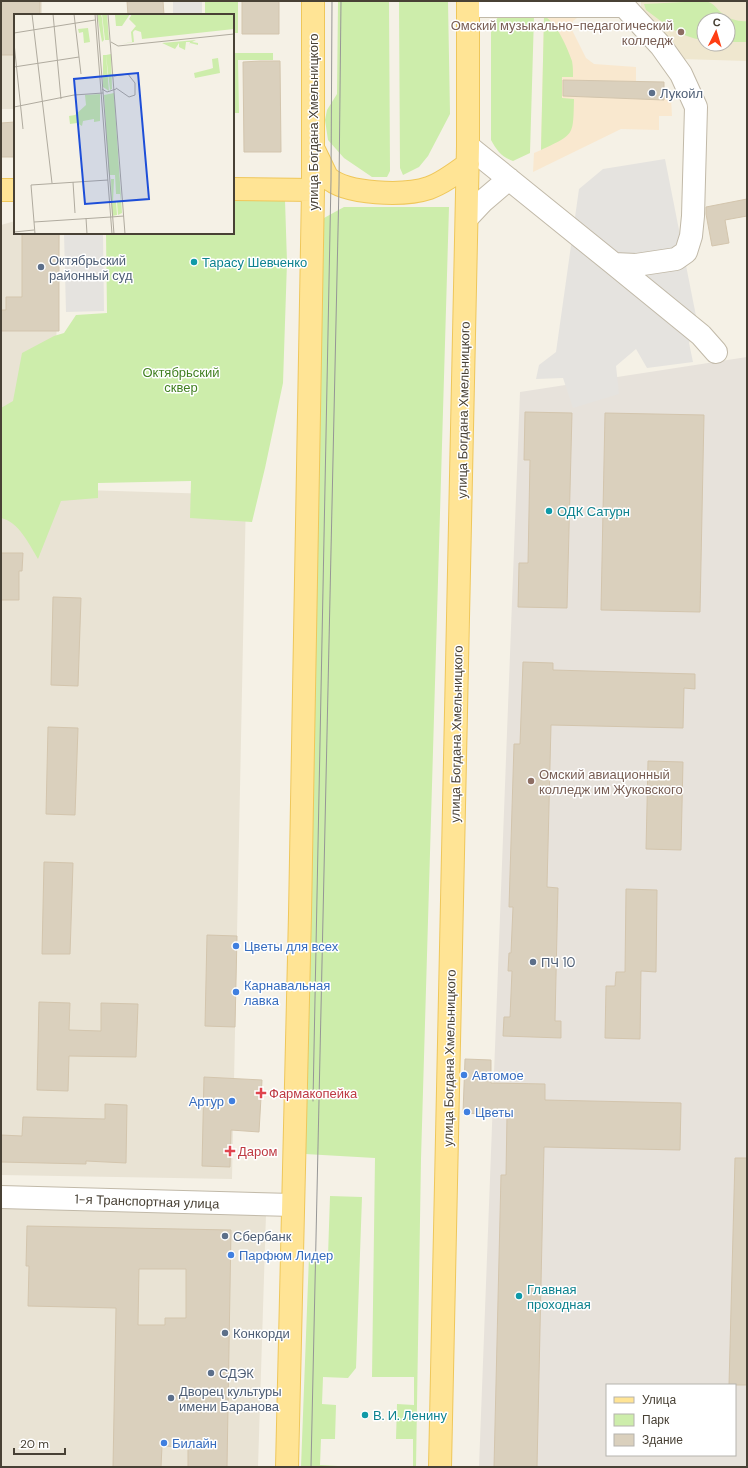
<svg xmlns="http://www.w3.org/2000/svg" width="748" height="1468" font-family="'DM Sans',sans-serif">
<rect width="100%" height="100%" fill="#f5f1e6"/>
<path fill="#e9e3d4" d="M1 1H42V15H15V109H1Z
M15 221V233H60L51 489 246 495 232 1179 1 1175V225Z
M1 1208 266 1214 258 1467H1Z"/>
<path fill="#f9e8cf" d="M544 16 577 18 573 21 571 28 586 58 594 64 636 67V92L666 94 670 95 671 98 672 116H659V130L621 129 533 172 534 153 541 150Z"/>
<path fill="#e7e2db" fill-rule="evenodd" d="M747 357V1467H479L520 392ZM607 1385H735V1455H607Z"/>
<path fill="#efe7cf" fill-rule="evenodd" d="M641 1H747V61L681 59 641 13ZM704 20H728V44H704Z"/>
<path fill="#cdedab" d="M205 1H238V33H233V15H205Z
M338 1H389L390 171 387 177H372L344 158 328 140 325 120 327 110 337 94Z
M399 1H448L450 114 428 156 419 167 403 175 400 168Z
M705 1C715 3 715 8 723 14 728 19 740 22 747 21V42H728V20H704V40C681 38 664 23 646 10L644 4Z
M506 15 534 16 530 153 513 161C502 157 497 151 491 140V29L498 17Z
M544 16C557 23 567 47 572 61 573 66 573 72 573 77H562V98L574 99C573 136 575 134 541 150Z
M233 53H273V60H238L239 113H233Z
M233 200H285L287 262 283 383 265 468 252 522 190 518 191 481 98 483V498L61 501 38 559C29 544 19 522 1 518V408L13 401 22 353 54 336 64 333 76 315 107 313 106 233H233Z
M344 207H449L421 1159 416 1467H413V1439H396L397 1404 414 1405V1377H372L375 1158 305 1154 324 218Z
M330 1196 362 1197 356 1368 348 1378 323 1377 322 1404 336 1405 335 1439H321L320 1465 356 1467H301L309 1256H328Z"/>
<path fill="#e5e3df" d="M173 1H202V15H173Z
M665 159 697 321 689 343 693 362 647 368 636 349 616 366 619 394 573 408 563 378 536 379 539 365 556 352 579 189 603 169Z
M64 233H103L104 311 66 312Z"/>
<path fill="#dad0bd" stroke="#d3c5ad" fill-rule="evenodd" d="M1 1H40V15H15V55H1Z
M127 1H163L164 15H128Z
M242 1H279V34H242Z
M260 61H280L281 152H244L243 62Z
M563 80 664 82V100L563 96Z
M15 122V157H1V123Z
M747 199V216L725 220 729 243 712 246 706 214V207Z
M22 233H59V331H1V310H6V297H22Z
M525 412 572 413 567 608 518 607 519 563H528L530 460H524Z
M605 413 704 415 700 612 601 610Z
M1 553H23L22 571H19V600H1Z
M53 597 81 598 78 686 51 685Z
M523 662 553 663V670L695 674V689L684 688 683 728 551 725 547 887 558 888 555 1021H561V1038L503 1036 504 1017H510L512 971H508L509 953H511L513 907H509L514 744H520Z
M48 727 78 728 75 815 46 814Z
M648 761 683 762 681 850 646 849Z
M44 862 73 863 70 954H42Z
M626 889 657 890 656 972 641 971 640 1039 605 1038 606 986H615L616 972H625Z
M207 935 237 936 235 1027 205 1026Z
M39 1002 70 1003 69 1030 101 1031V1003L138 1004 136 1057 69 1056 68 1091 37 1090Z
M465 1059 491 1060V1083L545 1084V1100L681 1103 680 1150 544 1147 537 1467H494L501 1175H506L507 1115 463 1113Z
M204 1077 262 1080 259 1132 231 1130 230 1167 202 1166Z
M105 1104 127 1105 126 1163 86 1161V1164L1 1162V1135L22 1136 23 1117 105 1119Z
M735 1158H747V1385H729Z
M27 1226 231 1230 227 1467H188V1447L162 1446 161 1467H113L116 1308 28 1306 29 1266H26ZM139 1269H186V1318H165V1325H138Z"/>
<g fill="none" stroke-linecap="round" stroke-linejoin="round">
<defs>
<path id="minor" d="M468 6H624L661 46 681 74 696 107 693 216 691 236 686 252 676 259 636 265 614 264 468 146
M467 218 483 201 509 179
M614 264 701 335 716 352
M1 1197 293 1205"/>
<path id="major" d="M315 152 327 177C346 195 405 196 429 188 443 183 456 173 468 164
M233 189 313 190
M1 190H15
M287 1467 300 914 313 190V1
M440 1467 468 146V1"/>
</defs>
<use href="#minor" stroke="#c1b9a8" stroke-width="24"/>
<use href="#major" stroke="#efc75a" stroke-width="24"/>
<use href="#minor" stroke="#fff" stroke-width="22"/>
<use href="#major" stroke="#ffe495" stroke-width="22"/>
<path stroke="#969696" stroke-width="1" d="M313 1101 331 180 332 1
M311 1467 339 185 341 1"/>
</g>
<g fill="#8d6e63" stroke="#fff" stroke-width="1.5">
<circle cx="681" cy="32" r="4"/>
<circle cx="531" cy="781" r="4"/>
</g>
<g fill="#5c6f8a" stroke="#fff" stroke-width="1.5">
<circle cx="652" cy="93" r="4"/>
<circle cx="41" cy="267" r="4"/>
<circle cx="533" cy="962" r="4"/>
<circle cx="225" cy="1236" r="4"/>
<circle cx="225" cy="1333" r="4"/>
<circle cx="211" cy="1373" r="4"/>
<circle cx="171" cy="1398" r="4"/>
</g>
<g fill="#0f9aa8" stroke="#fff" stroke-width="1.5">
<circle cx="194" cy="262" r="4"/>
<circle cx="549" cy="511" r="4"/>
<circle cx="519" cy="1296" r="4"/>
<circle cx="365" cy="1415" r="4"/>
</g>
<g fill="#3f7fe0" stroke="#fff" stroke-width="1.5">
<circle cx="236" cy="946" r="4"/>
<circle cx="236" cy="992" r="4"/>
<circle cx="464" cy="1075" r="4"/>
<circle cx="232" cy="1101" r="4"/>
<circle cx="467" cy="1112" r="4"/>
<circle cx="231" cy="1255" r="4"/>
<circle cx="164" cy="1443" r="4"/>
</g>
<g fill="#e0444e" stroke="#fff" stroke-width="1.5">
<path d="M259 1087h4v4h4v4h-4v4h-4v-4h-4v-4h4z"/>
<path d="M228 1145h4v4h4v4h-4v4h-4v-4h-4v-4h4z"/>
</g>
<g text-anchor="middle" stroke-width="3" stroke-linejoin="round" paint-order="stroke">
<g font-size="13" fill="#785e54" stroke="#fff" text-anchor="end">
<text x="673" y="30">Омский музыкально-педагогический<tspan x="673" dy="15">колледж</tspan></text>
<text x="539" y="779" text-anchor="start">Омский авиационный<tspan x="539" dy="15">колледж им Жуковского</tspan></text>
</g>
<g font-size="13" fill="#4e5e75" stroke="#fff" text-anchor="start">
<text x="660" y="98">Лукойл</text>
<text x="49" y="265">Октябрьский<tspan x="49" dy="15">районный суд</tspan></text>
<text x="541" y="967">ПЧ 10</text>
<text x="233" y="1241">Сбербанк</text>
<text x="233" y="1338">Конкорди</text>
<text x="219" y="1378">СДЭК</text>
<text x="179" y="1396">Дворец культуры<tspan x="179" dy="15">имени Баранова</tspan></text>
</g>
<g font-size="13" fill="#484135" stroke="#fff">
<text transform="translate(313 122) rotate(-90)" y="5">улица Богдана Хмельницкого</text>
<text transform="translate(463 410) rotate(-89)" y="5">улица Богдана Хмельницкого</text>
<text transform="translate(456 734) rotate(-89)" y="5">улица Богдана Хмельницкого</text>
<text transform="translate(449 1058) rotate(-89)" y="5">улица Богдана Хмельницкого</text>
<text transform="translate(147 1201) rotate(2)" y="5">1-я Транспортная улица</text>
</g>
<g font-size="13" fill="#0d838f" stroke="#fff" text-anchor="start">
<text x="202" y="267">Тарасу Шевченко</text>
<text x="557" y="516">ОДК Сатурн</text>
<text x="527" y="1294">Главная<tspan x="527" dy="15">проходная</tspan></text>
<text x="373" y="1420">В. И. Ленину</text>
</g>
<g font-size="13" fill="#428022" stroke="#fff">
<text x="181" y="377">Октябрьский<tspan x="181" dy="15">сквер</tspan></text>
</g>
<g font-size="13" fill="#366cbe" stroke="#fff" text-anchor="start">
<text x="244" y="951">Цветы для всех</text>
<text x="244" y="990">Карнавальная<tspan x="244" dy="15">лавка</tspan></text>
<text x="472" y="1080">Автомое</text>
<text x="224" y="1106" text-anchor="end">Артур</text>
<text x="475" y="1117">Цветы</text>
<text x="239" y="1260">Парфюм Лидер</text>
<text x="172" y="1448">Билайн</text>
</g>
<g font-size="13" fill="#be3a42" stroke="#fff" text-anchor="start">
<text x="269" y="1098">Фармакопейка</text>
<text x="238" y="1156">Даром</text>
</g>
</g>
<g transform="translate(14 14)">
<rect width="220" height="220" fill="#f5f1e6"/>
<path d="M83 0H87L88 4 90 26 88 28ZM88 0H93L95 26H91ZM98 0H116L108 12H102L101 1ZM118 0H220V15L128 25 127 18 121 16 119 18 120 28 107 30 118 28 117 18 122 12 115 5ZM74 14 76 28 70 29 69 18 65 19 64 15ZM182 26 178 28 184 29V31L176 29 175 32 176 28H172L171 36 165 33V29L161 35 148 29ZM97 40 98 75 96 76 92 41ZM89 41H92L95 77 89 73ZM204 44 206 59 181 64 180 59 196 55 199 54 198 45ZM100 79 108 199 104 201 103 188 107 187 106 180H102L101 161H95L90 81ZM86 80V107L80 108V105L69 107 68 112 63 109 56 110 55 102 61 101 72 91 71 81ZM97 165H100L99 188H102L103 201 98 202Z" fill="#cdedab"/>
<path fill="none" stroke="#b0ab9f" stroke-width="1" d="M18 0 38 169M39 0 47 85M60 0 67 60M81 0 98 220M83 0 100 220M94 0 111 220M0 19 81 6M97 28 104 32 220 20M0 29 9 115M0 53 65 43M100 62 114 60 117 64 121 69V81L115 83 102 74M88 75 93 78 102 75M0 93 60 81 89 79M59 168 61 199M97 203 110 202M72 204 73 220M20 208 97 203M0 218 20 216M21 220 17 171 94 166"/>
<path fill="#1d4ed8" fill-opacity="0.15" stroke="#1d4ed8" stroke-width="2" d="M124 59 135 185 71 190 60 65Z"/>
<rect width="220" height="220" fill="none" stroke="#484135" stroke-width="2"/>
</g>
<rect width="748" height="1468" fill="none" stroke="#484135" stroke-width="4"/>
<rect x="606" y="1384" width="130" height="72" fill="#ffffff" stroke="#b6b3ae"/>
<rect x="614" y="1397" width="20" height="6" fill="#ffe495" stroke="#b6b3ae"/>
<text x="642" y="1404" font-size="12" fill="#484135">Улица</text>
<rect x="614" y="1414" width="20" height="12" fill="#cdedab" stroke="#b6b3ae"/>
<text x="642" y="1424" font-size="12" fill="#484135">Парк</text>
<rect x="614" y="1434" width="20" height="12" fill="#dad0bd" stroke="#b6b3ae"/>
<text x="642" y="1444" font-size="12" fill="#484135">Здание</text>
<g transform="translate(716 32) rotate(5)"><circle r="19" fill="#ffffff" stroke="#b6b3ae"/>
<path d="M0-3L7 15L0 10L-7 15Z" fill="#ff3e13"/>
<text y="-6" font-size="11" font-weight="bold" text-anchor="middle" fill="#484135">С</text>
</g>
<path d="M14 1448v6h51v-6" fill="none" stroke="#484135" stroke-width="2"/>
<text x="20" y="1448" font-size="12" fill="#484135" stroke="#ffffff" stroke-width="3" paint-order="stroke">20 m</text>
</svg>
